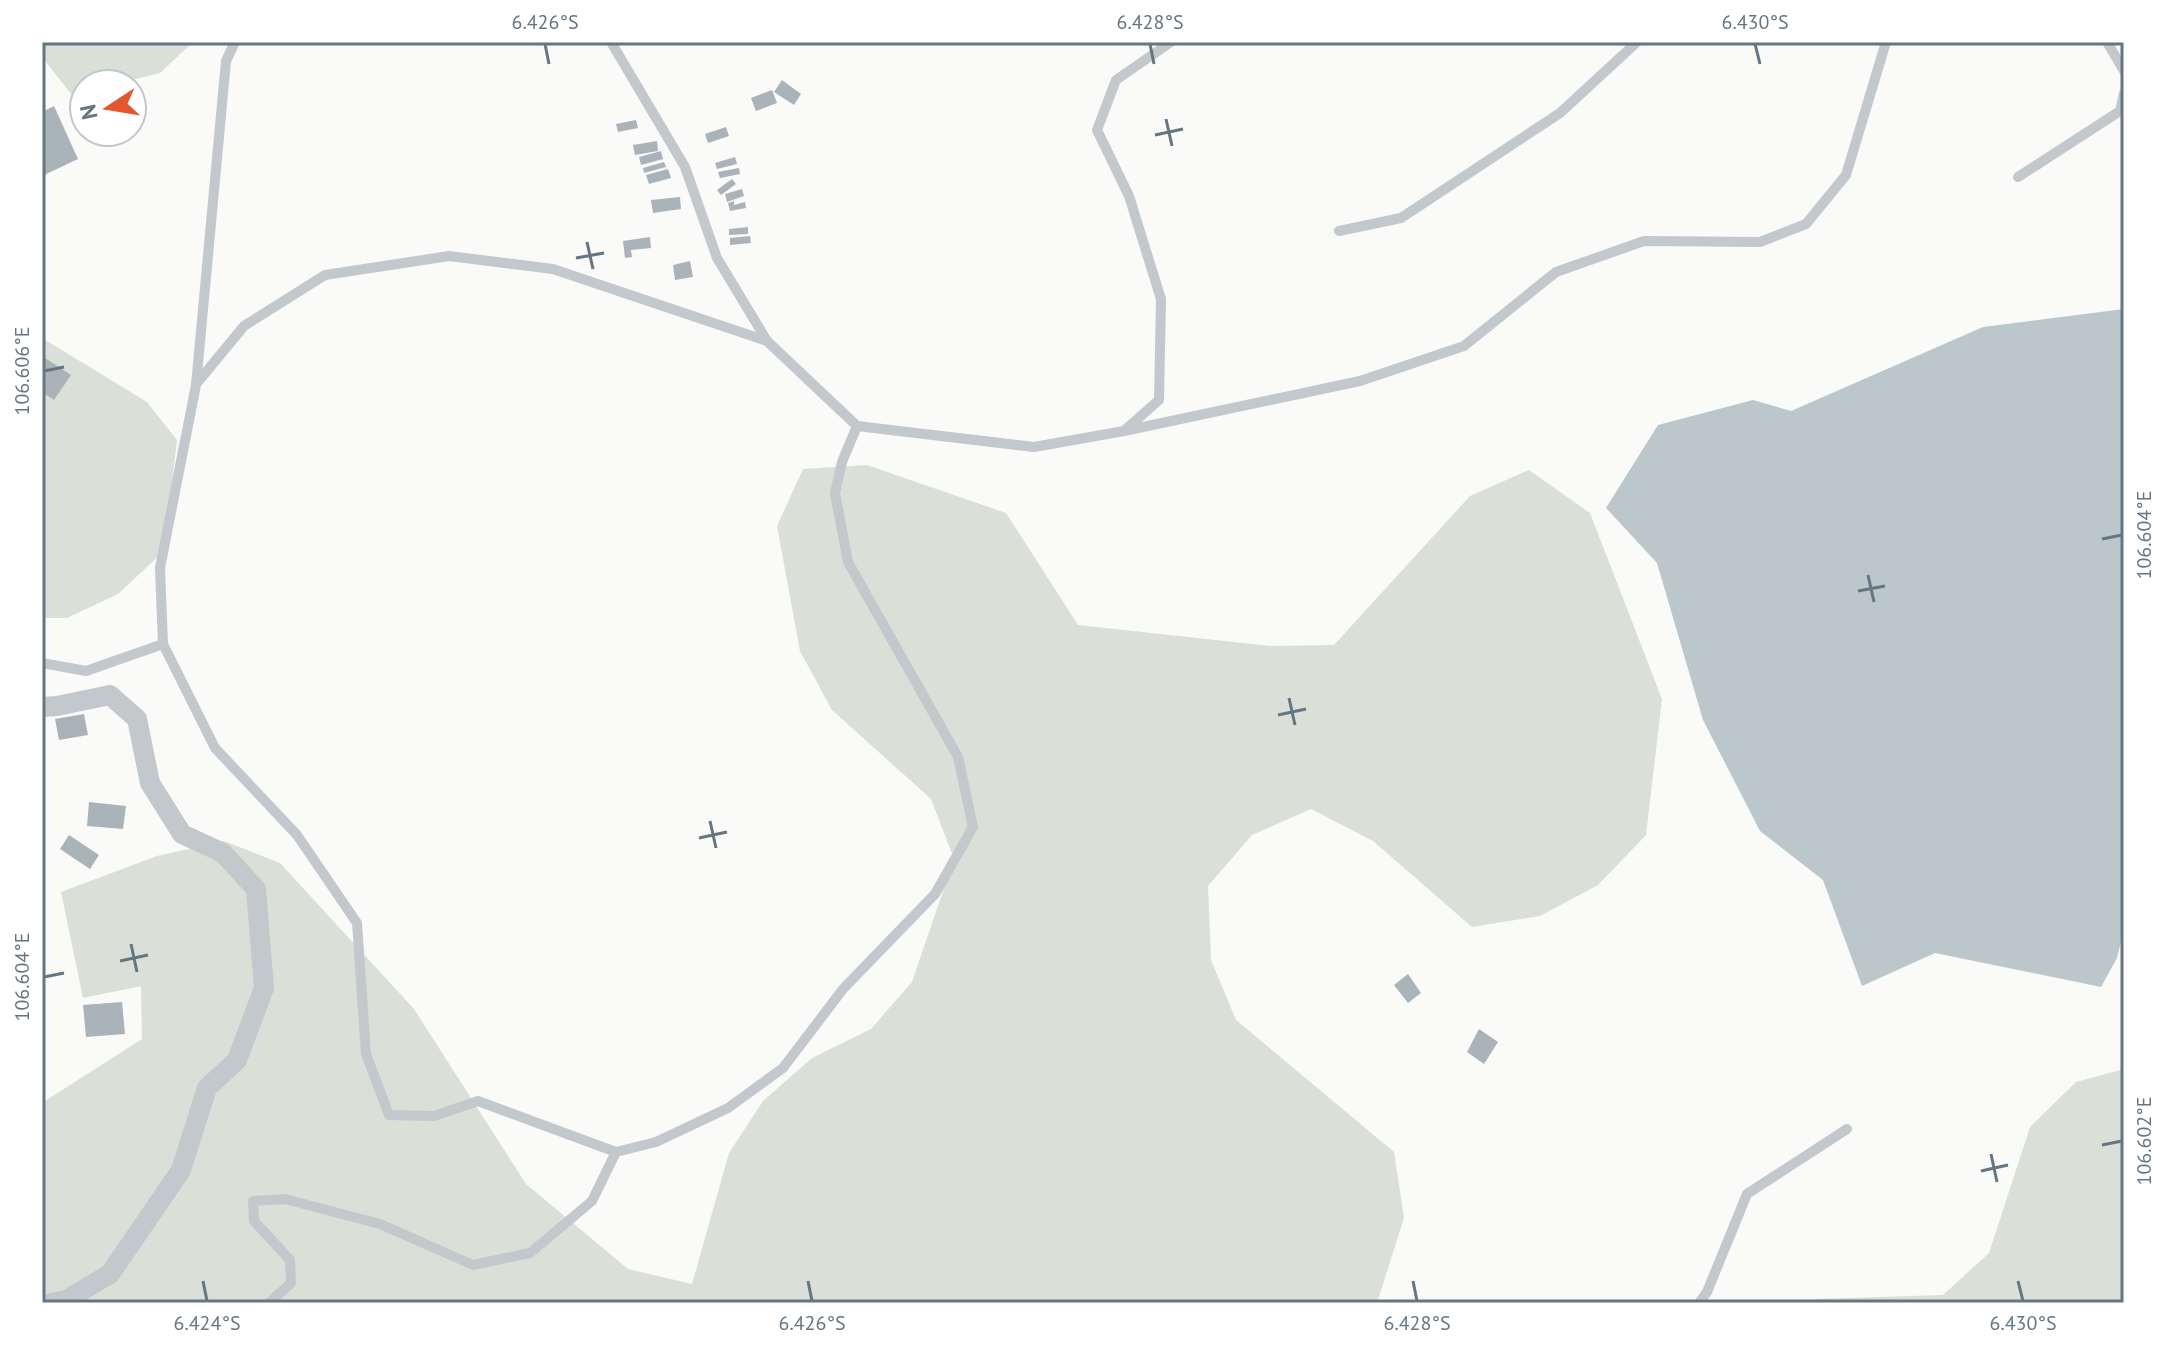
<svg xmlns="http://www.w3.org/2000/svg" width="2166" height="1345" font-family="'PT Sans',sans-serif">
<rect width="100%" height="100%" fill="#fafaf8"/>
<path fill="#dadfd7" d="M42 42H193L160 73 116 84H84V92L72 95 42 57Z
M42 338 147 402 177 440 164 551 118 594 67 618H42Z
M867 465 1006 513 1078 625 1270 646 1334 645 1470 496 1529 470 1590 513 1662 699 1646 835 1598 885 1540 916 1472 927 1373 841 1311 809 1252 835 1208 886 1211 960 1236 1020 1394 1152 1404 1218 1377 1303H42V1103L142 1039 141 986 83 998 61 892 157 856 224 841 280 863 414 1009 526 1184 628 1269 692 1284 729 1153 763 1101 812 1058 871 1029 912 982 954 859 931 799 832 710 800 651 777 526 803 469Z
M2124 1069V1303H1809L1815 1299 1943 1295 1989 1253 2030 1127 2076 1082Z"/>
<path fill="#bbc7cb" d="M2124 309V929L2117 958 2101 987 1935 953 1862 986 1823 880 1760 831 1703 720 1657 563 1606 508 1658 425 1753 400 1791 411 1983 327Z"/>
<path fill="#aab3b9" d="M782 80 801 94 794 105 774 92Z
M772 90 777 103 756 111 751 98Z
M54 106 78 159 42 176V112Z
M636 120 638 128 618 132 616 124Z
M726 127 729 136 708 143 705 134Z
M657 141 658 151 635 155 633 145Z
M661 151 663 159 641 165 639 157Z
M735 157 737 164 717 169 715 163Z
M664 162 666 167 644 173 643 168Z
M739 168 740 174 720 178 718 172Z
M668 169 671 178 649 184 646 175Z
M732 179 736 184 721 195 717 190Z
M742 189 744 196 727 202 725 194Z
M680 197 681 209 653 213 651 200Z
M734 201V205L745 202 746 208 730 211 728 203Z
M748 227V234L729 235V229Z
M750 236 751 243 730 245V238Z
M650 237 651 248 631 250 632 257 625 258 623 241Z
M690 261 693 277 675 280 673 265Z
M42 356 71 375 54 400 42 392Z
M84 714 88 735 59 740 55 719Z
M89 802 126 806 123 829 87 826Z
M69 835 99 855 90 869 60 849Z
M1408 974 1421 993 1408 1003 1394 985Z
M122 1002 125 1034 86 1037 83 1005Z
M1479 1029 1498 1042 1484 1064 1467 1052Z"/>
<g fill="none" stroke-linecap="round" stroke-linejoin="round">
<path stroke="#c3c8cc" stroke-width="10" d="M235 42 226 61 196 385 160 568 163 644 215 748 297 835 357 923 366 1054 389 1115 434 1116 478 1101 616 1152 656 1142 728 1108 783 1068 843 989 935 894 973 827 958 757 848 562 835 493 842 462 857 426
M611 42 685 167 717 258 767 341 857 426 1034 447 1124 431 1360 381 1464 346 1556 272 1644 241 1760 242 1806 224 1846 175 1886 42
M2107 42 2124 71
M2018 177 2120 111 2124 93
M1339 231 1401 218 1560 113 1637 42
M197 383 244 326 325 275 449 256 553 269 767 341
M1125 430 1159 400 1161 299 1129 196 1097 130 1116 80 1171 42
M42 663 86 671 163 644
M269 1303 291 1283 290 1260 254 1221 253 1201 285 1199 380 1224 473 1265 530 1253 592 1201 616 1152
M1699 1303 1707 1292 1747 1194 1847 1129"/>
<path stroke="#c3c8cc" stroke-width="20" d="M42 707 57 706 110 695 137 719 150 783 182 834 223 853 256 889 264 988 237 1060 207 1088 181 1170 110 1274 66 1300 51 1303"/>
</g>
<path fill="none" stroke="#657683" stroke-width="3" d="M545 44 549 64M1150 44 1154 64M1755 44 1760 64M1166 119 1172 146M1155 135 1183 129M587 242 593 269M576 258 604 253M44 371 64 367M2102 539 2122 535M1868 575 1874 602M1858 591 1885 586M1289 698 1295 725M1278 715 1306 709M710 821 716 848M699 838 727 832M131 944 137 972M120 961 148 955M44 977 64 973M2102 1145 2122 1141M1991 1154 1997 1182M1981 1171 2008 1165M203 1281 207 1301M808 1281 812 1301M1413 1281 1417 1301M2018 1281 2023 1301"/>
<rect width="2166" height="1345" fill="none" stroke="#ffffff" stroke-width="88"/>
<g transform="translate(108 108) rotate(258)"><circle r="38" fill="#ffffff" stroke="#c1c8cd" stroke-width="2"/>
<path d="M0-6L14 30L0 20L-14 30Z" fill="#e4572e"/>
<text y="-12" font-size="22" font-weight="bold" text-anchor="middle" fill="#657683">N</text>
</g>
<rect x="44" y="44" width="2078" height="1257" fill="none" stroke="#657683" stroke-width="3"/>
<g font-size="20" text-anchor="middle" fill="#657683">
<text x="545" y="29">6.426°S</text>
<text x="1150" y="29">6.428°S</text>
<text x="1755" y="29">6.430°S</text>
<text transform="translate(22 371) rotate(-90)" y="7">106.606°E</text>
<text transform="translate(2144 535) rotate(-90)" y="7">106.604°E</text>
<text transform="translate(22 977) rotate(-90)" y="7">106.604°E</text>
<text transform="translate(2144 1141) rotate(-90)" y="7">106.602°E</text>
<text x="207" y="1330">6.424°S</text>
<text x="812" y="1330">6.426°S</text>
<text x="1417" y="1330">6.428°S</text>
<text x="2023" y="1330">6.430°S</text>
</g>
</svg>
